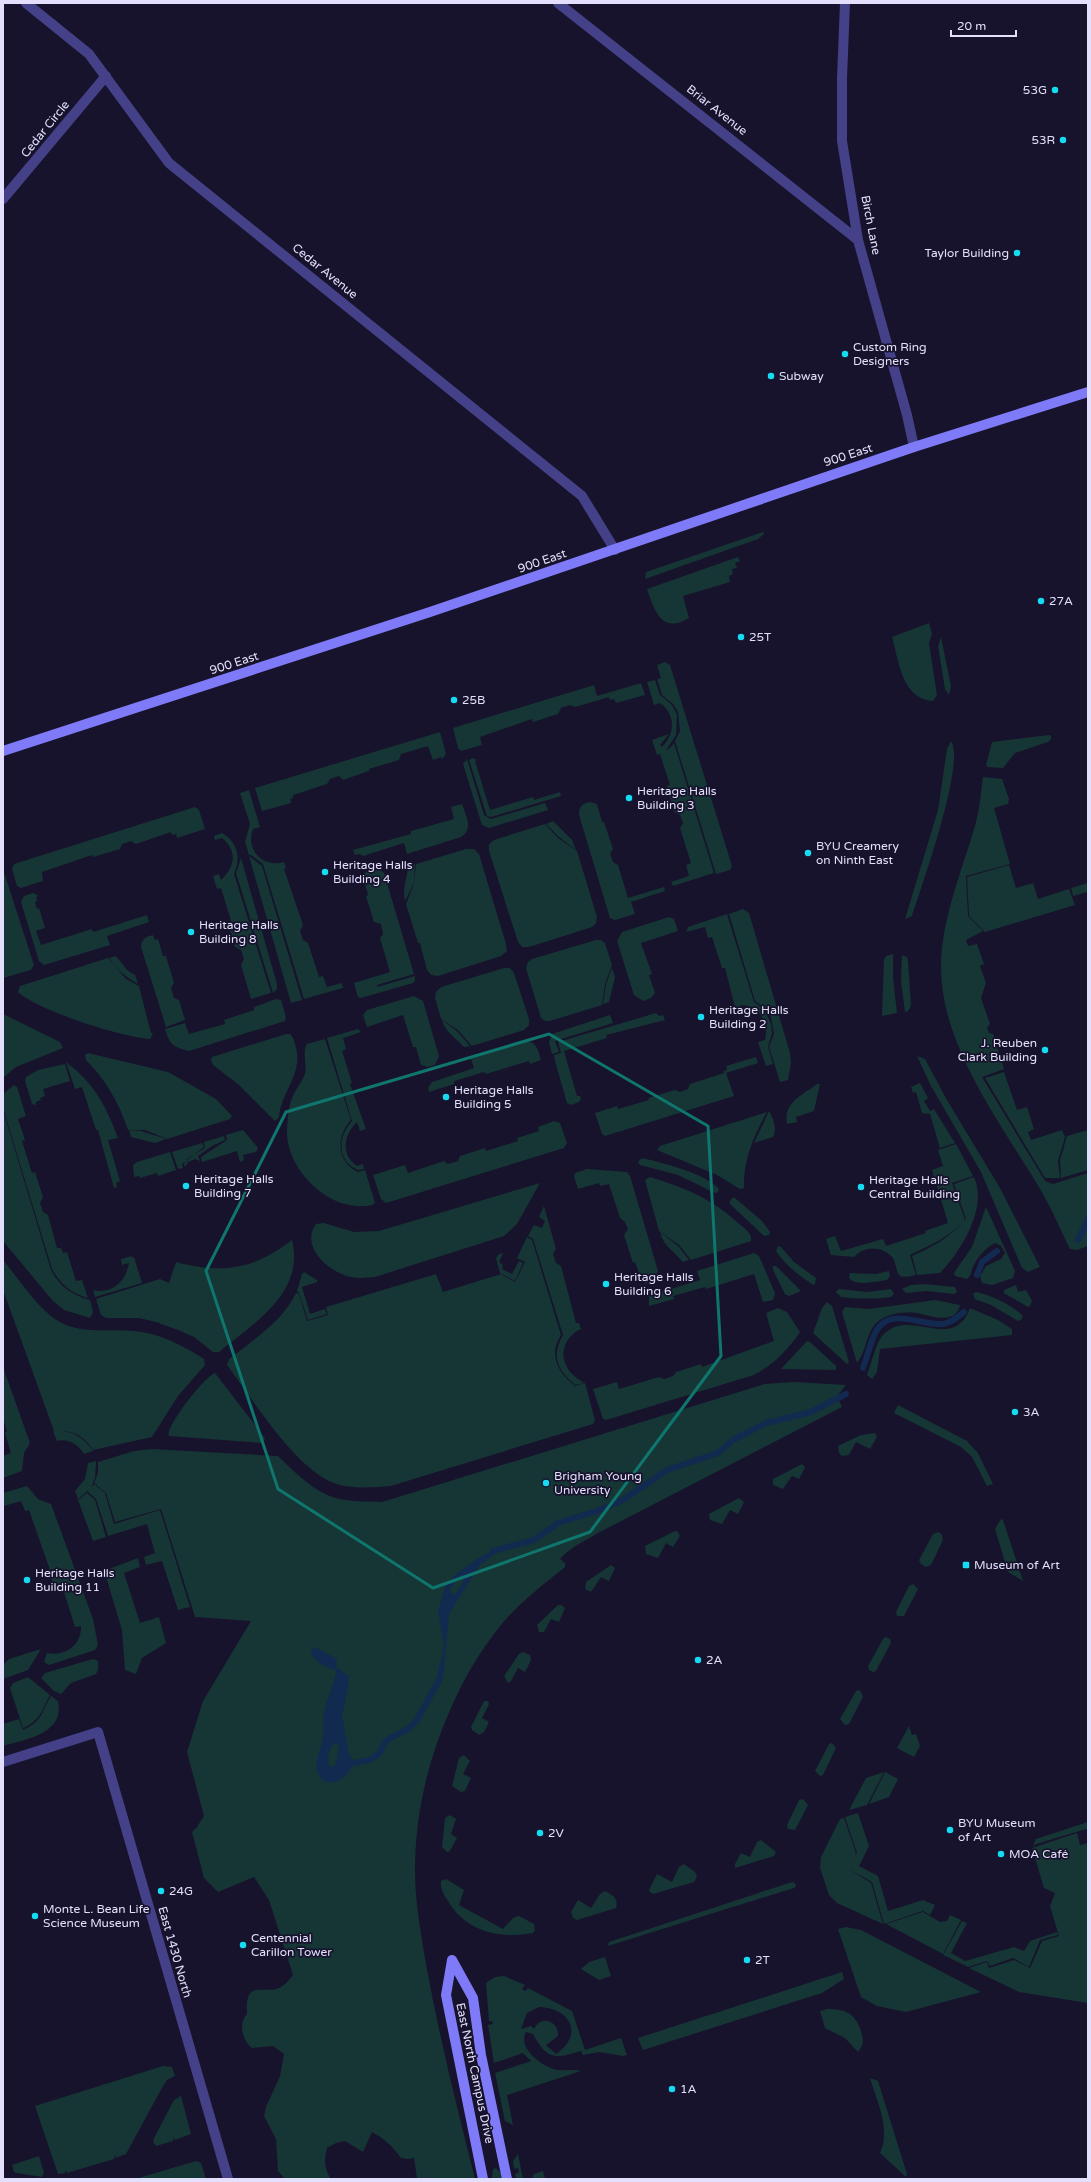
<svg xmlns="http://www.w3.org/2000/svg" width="1091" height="2182" font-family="'Varela Round',sans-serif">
<rect width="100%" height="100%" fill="#17132c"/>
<path fill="#163535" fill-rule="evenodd" d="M763 532 764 534 758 539 645 579 646 572Z
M738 557 740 561 735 563 737 568 732 569 733 574 729 576 730 582 683 596 689 618C661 635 654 609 647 589Z
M929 623 932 634 929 643 937 695 933 701C902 699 899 662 892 637Z
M941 637 951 686 949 695 945 689 938 646Z
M665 662 670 665 732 866 730 870 716 874 675 741 680 731 678 712 673 704 662 695 657 679 661 678 657 665Z
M655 680 660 695 671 704 677 714 676 735 666 750 670 748 674 743 714 873 673 886 671 882 689 876 686 865 691 863 680 828 683 823 680 815 674 812 667 786 670 785 660 754 657 755 652 740 669 734 660 745 662 747C675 734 676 714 660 703L654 705 647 682Z
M641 683 645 695 616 703 614 699 610 700 609 697 575 707 570 705 561 708 558 714 533 722 532 719 480 737 482 745 461 751 458 748 453 728 594 685 597 696Z
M440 732 446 754 442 759 441 757 433 760 428 746 401 754 399 760 369 769V771L343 780 339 776 330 779 327 784 293 795V798L290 799 291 803 262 811 255 788Z
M1049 735 1051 736V739L1048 742 1015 753 1003 768 987 767 986 765 992 742Z
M951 741C966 762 921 888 912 916L905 919 938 810 947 749Z
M473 758 477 760 475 761 490 810 533 797 534 800 560 792 561 796 491 817 487 816 469 760Z
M467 759 484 815 491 819 545 803 548 810 489 828 482 825 463 764Z
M983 777 1002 779 1009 799 1008 804 994 808 1010 864 966 876 968 916 983 931 966 940 968 946 977 944 984 964 980 966 986 983 981 998 990 1024 987 1028 989 1033 993 1034 1004 1069 982 1077 1045 1181 1053 1184 1088 1173V1246L1077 1250 1070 1249C1060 1229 1052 1209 1040 1189 1002 1125 941 1046 941 968 941 918 963 869 976 822 980 807 981 792 983 777Z
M249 790 260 827 253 829C245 850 263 868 284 862L286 868 284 869 303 925 300 931 303 940 308 943 319 977 323 976 327 987 342 983 343 988 304 999 263 864 251 855H249L245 842 250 824 240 793Z
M590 802 597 804 602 822H604L613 849 610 854 613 862 618 865 628 898 664 887 665 891 631 902 635 914 615 920 610 918 579 815C579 806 582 804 590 802Z
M462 804C466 816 474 829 461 837L407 854 404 843 363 856 360 854 355 855 353 850 411 834V831L454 819 451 807Z
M195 807 199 810 205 829 177 838 176 834 172 835 171 832 136 844 131 841 122 844 120 849 93 857 92 855 42 872 43 881 21 888 17 886 12 869 14 864Z
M553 821 572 840 576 850 559 837 546 824Z
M545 824 558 838 577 851 597 917 596 923 592 927 529 947H522L518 942 489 851V844L494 840Z
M222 833C238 843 241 857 234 874L271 993 251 999 241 965 244 959 241 950 235 947 228 922 231 921 221 888 217 889 213 876 219 874 221 880C235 867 238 851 222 838L215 840 214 836Z
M466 849H474L479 854 506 944 507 951 501 956 438 976 431 975 427 970 420 943H418L406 904 414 884 416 864Z
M249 856 262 866 302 1000 291 1003Z
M241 858 277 984V989L273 993 236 873Z
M415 864 414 883 405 901C402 889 407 879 408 867Z
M1009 865 1016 888 1033 883 1038 899 1069 889 1075 905 985 932 969 916 967 877Z
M3 869 34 965 31 970 3 978Z
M374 869H379L384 873 414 974 377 985V987L415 976V980L413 983 361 998 358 997 354 983 390 972 380 938 383 934 381 924 374 922 366 896 368 895 363 877 366 872Z
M1088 883V892L1073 896 1071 888Z
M33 893 39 896 36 897 37 901 35 902 37 909 39 908 45 928 36 931 41 945 92 929 93 932 147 915 149 922 107 936 110 945 44 965 39 961 21 902 24 896Z
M743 909 749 913 790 1053 791 1063 788 1080 780 1082 769 1047 774 1034 771 1017 766 1009 755 1001 729 914Z
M727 914 754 1002 764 1009 771 1024 772 1033 768 1047 773 1064 766 1066 758 1042 765 1040C769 1023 760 1005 740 1005L742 1013 737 1015 725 968H722L712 937 708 938 705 927 686 932 688 927Z
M669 917 674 919 678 931 641 943 652 974 649 975 655 993 651 998 643 1001 634 995 617 941 622 932Z
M153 935 155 940 158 939 163 956H166L174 983 171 988 174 998 179 1000 185 1020 166 1027 141 947C141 939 146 937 153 935Z
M596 940H601L605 943 612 965 605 984 602 1005 550 1021H545L541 1018 526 968 528 962 532 959Z
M893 954V978L897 1013 882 1016 884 960 886 956Z
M902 955 907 957 908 961 911 1006 908 1011 905 1012 901 982Z
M116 956 128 971 135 975 138 984C126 977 117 970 109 958Z
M108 958 126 979 139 986 151 1033H153L150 1039C121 1037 39 1011 18 992L20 986Z
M504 968H510L514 973 529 1019V1025L524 1030 472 1046 458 1030 441 1019 435 998 436 992 441 987Z
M612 968 615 977 609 1002 603 1004 606 984Z
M414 996 423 1001 439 1056 435 1065 428 1067 421 1065 416 1047H413L403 1015 367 1027 363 1015 367 1010Z
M276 999 281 1000 286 1017 285 1021 189 1051C173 1047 170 1045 165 1029L185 1023 189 1034 225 1024 224 1020 254 1010V1007Z
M656 1013 659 1016 663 1015 665 1020 606 1035 607 1038 564 1051 577 1096H580L581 1099 579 1102 571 1105 567 1103 555 1061 554 1055 561 1053 558 1042Z
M3 1014 60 1042 63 1048 16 1067 3 1078Z
M610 1015 613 1023 555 1041 559 1052 552 1054 549 1042 552 1034Z
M442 1020 457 1031 470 1046 464 1047C455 1037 445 1032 442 1020Z
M358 1029 361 1032 343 1038 346 1049 342 1051 352 1083 350 1084 366 1129 360 1131 357 1122C344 1134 340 1155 357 1166L363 1164 364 1169 358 1170C336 1161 338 1136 352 1121L327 1038Z
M286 1034H290C294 1038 295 1043 296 1048 303 1074 281 1092 279 1117L275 1121 239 1085 213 1065 211 1060 212 1057Z
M325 1039 351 1120C336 1136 336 1162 358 1172L365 1170 375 1203 372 1205C332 1214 289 1173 287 1135 287 1124 288 1108 292 1098 295 1090 302 1082 305 1074 307 1065 302 1051 307 1044Z
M527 1041C538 1043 538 1051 541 1060L530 1064 529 1061 486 1074 484 1072 454 1081V1084L429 1092 428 1088 432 1082 474 1068 471 1059Z
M88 1053 168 1072 216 1099 232 1116 230 1119 167 1139 145 1130H128C119 1103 106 1080 86 1060L85 1055Z
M917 1056 925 1059 947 1100 1000 1188 1040 1267 1028 1272 1022 1268 981 1172 931 1086Z
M756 1057 758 1063 726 1073 734 1096 605 1136 602 1134 595 1113 617 1106 618 1109 649 1100 648 1098 675 1090 680 1092 688 1089 690 1084 724 1073V1071L727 1070 726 1066Z
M66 1062C95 1084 106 1106 118 1138L108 1140 120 1181 116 1183 117 1187 114 1188 98 1130H96L82 1087 75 1089Z
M65 1064 70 1081 43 1089 45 1096 40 1098 41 1100 36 1102V1105L32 1104 25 1081 26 1077 38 1070Z
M1004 1072 1017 1110 1027 1107 1034 1129 1028 1132 1031 1140 1062 1130 1065 1137 1058 1161 1060 1178H1045L985 1078Z
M920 1083 928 1098 924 1101 930 1111 934 1109 955 1143 940 1148 930 1114 922 1113 916 1092 913 1093 911 1087Z
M817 1084H820L814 1111 796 1117 797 1122 787 1124C783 1102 803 1095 817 1084Z
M14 1085 17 1087 26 1116 18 1119 25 1140 22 1141 32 1173 35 1172 43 1197 40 1203 43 1212 48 1215 57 1248H61L63 1253 67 1252 76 1281 82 1280 88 1298C71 1293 61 1285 52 1269L3 1108V1094Z
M3 1110 51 1270C60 1287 72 1295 90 1300L93 1312 90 1318 64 1310 53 1301 3 1241Z
M769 1111C774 1119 777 1129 773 1137L754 1143Z
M767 1112C754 1135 743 1160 744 1188L740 1189 717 1175 657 1150 660 1146Z
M554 1121 560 1123 567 1143 564 1148 386 1203 381 1199 373 1175 405 1165 408 1173 444 1161 448 1164 458 1161 460 1156 485 1148 486 1151 518 1141 517 1138 539 1131 538 1127Z
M129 1130 141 1131 166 1139 155 1143 131 1137Z
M243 1130 258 1148 256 1152 243 1155 244 1160 240 1162 237 1151 202 1162 201 1157 227 1140 226 1135Z
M1088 1130V1170L1061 1178 1060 1160 1067 1136Z
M224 1136 225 1140 212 1146 198 1156 200 1161 195 1159 188 1162 185 1167 184 1164 187 1159 205 1148 204 1142Z
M202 1143 204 1147 182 1164 183 1168 178 1169 172 1152Z
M956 1144 973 1176 952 1183 965 1220C949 1237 931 1245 910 1255L916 1275C911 1276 904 1278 900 1276 896 1272 896 1263 893 1258 883 1246 865 1245 854 1257L831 1255 826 1239 835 1236 841 1251 883 1239 886 1246 926 1233 925 1231 948 1223 932 1170 943 1166 938 1150Z
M170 1152 176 1170 158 1176 157 1173 140 1178 139 1176 134 1177 133 1165 137 1162Z
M642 1158C663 1163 705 1173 719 1189L718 1192 715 1193 678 1175 640 1165 638 1162Z
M587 1169 627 1172 630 1176 658 1271 655 1279 645 1284 644 1279H641L635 1262 633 1263 624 1235 628 1229 625 1222 620 1218 609 1184 600 1186 599 1183 578 1189 574 1177 575 1173Z
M650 1177C683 1187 713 1199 738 1223 743 1227 749 1231 751 1237V1241L691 1260 679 1245 659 1231 645 1180Z
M974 1177C988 1208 961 1251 940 1273L917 1275 912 1256C933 1247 950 1237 966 1219L954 1184Z
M540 1183 517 1224 504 1236 375 1277C364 1278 354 1279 344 1275 324 1268 301 1244 316 1224L324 1223 354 1232 379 1231Z
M732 1198H735L762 1221 770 1232 769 1235 764 1236 729 1203Z
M544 1206 556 1249 553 1254 556 1263 561 1266 576 1323H579L581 1329C567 1335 559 1351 566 1365 569 1373 577 1378 584 1383L575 1385C557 1369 551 1357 563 1335L533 1239 528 1236 534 1225 542 1228 545 1221 539 1217Z
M986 1207 1015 1271 1013 1278 992 1285 982 1283 980 1276 986 1266 1001 1259 1005 1253 1001 1246 995 1243C987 1247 978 1256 974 1265 971 1270 972 1274 967 1279L955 1276 954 1273 972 1247Z
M660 1232 678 1246 689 1260 683 1262C674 1251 663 1246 660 1232Z
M527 1237 532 1240 561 1335C548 1355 558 1373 575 1386L585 1383 595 1420 593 1424 391 1486C374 1487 357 1489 340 1485 299 1476 252 1398 227 1365L229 1359C254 1339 282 1322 296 1293L299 1294 307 1321 328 1315 326 1307 436 1274 443 1292 501 1274 515 1282 525 1262 517 1258Z
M292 1240C305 1293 254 1323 219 1352H213L194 1337 178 1330 156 1322 139 1318H106L101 1315 96 1299 160 1279 169 1283 176 1262C222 1274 253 1270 292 1240Z
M778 1246 781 1247 794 1262 816 1278 815 1284 813 1285C799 1275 785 1265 776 1251Z
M503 1253 499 1262 503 1265 502 1269 512 1274 519 1261 523 1263 515 1281 500 1273 496 1258 499 1254Z
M754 1253 759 1256 775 1293 773 1300 763 1302 754 1274 706 1289 705 1287 673 1296 674 1299 649 1306V1296L700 1280 697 1271Z
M132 1256V1258L134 1257 142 1283 95 1297 93 1290C112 1295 126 1281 129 1263L122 1265 121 1259Z
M3 1260C19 1279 38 1309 58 1321 82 1335 108 1328 134 1331 159 1333 182 1345 204 1359L205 1365 178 1396 152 1437 93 1450C84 1435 71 1429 54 1431L3 1290Z
M773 1266H776L801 1291 789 1296 785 1294 773 1270Z
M889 1271 890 1276 887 1280C878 1281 855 1287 849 1278L850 1273 876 1274Z
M304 1272 317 1280V1282L302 1287 310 1314 325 1309 327 1314 308 1320 299 1293 297 1291 302 1274Z
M924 1284 955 1287 957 1292 954 1294 926 1291 906 1293 902 1289 911 1285Z
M1016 1285 1018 1292 1026 1290 1032 1301 1030 1306 1028 1307 1004 1293V1290Z
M839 1289 867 1292 891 1289 894 1294 891 1297C874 1299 858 1299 841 1297L836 1292Z
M976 1292C991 1295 1012 1305 1023 1316L1021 1320 1018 1321 991 1305 975 1299 973 1294Z
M935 1300 960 1305C956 1324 935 1317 921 1314 911 1312 900 1312 891 1315 864 1322 870 1347 857 1363L842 1312 845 1307 869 1309Z
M827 1302 832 1306 849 1362 847 1364 813 1333 822 1308Z
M778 1308 787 1312 800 1332C788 1350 773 1365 754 1375L606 1420 603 1419 593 1389 617 1382 619 1389 659 1377 664 1379 673 1376 676 1372 701 1364 702 1367 774 1341 766 1313Z
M970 1308 998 1320 1012 1329V1335L880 1349 877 1372 872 1379 867 1375C871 1365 876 1342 883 1335 910 1306 953 1354 970 1308Z
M807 1341 810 1342 836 1366V1370L781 1369Z
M3 1367 30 1443 24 1453 22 1471 3 1478V1456L11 1453 5 1433 7 1431 3 1418Z
M215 1373 265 1438 264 1441 261 1443 169 1436C165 1427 205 1376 215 1373Z
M794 1382 846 1385 837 1396 842 1407 598 1533C585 1541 569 1548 560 1559L565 1563V1567C543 1585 519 1603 501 1625 480 1651 464 1678 451 1708 428 1759 415 1814 415 1871 415 1902 421 1933 426 1964 439 2036 457 2107 475 2179H415L417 2178 414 2158 408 2159 401 2158C392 2146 385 2139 372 2132L363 2152 345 2141 336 2143 327 2148C324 2161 324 2168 331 2179H285L278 2171 276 2139 264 2116 266 2107 280 2076 284 2054 273 2046 252 2048C242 2040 238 2024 247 2014 247 2009 246 2003 248 1998 251 1985 267 1992 276 1989 284 1987 288 1981 293 1975L269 1900 254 1877 218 1892 204 1878 192 1832 197 1827 204 1816 187 1752 203 1701 251 1621 195 1617 161 1509 115 1522 106 1493 94 1483 98 1473V1462L134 1451 151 1449 278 1456C297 1474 317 1496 345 1500 357 1502 370 1501 382 1502L765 1384Z
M898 1405 967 1441 978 1453 993 1484 987 1486 972 1457 961 1447 894 1413Z
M53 1431C70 1429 84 1437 93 1451L84 1454C79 1445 68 1438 57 1441Z
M875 1433 877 1437 870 1449 856 1442 849 1455 842 1456 839 1453 838 1446 861 1435Z
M96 1461 95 1478 91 1488 94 1484 105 1493 114 1524 160 1510 190 1607 178 1610 162 1561 146 1565 144 1557 155 1553 147 1524 108 1536 96 1499 88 1492 89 1490 78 1499 75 1491 85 1479 88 1463Z
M802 1464 805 1467 799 1479 792 1476 783 1489 773 1485V1479Z
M27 1486 38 1499 51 1504 93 1619 98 1645 95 1650 49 1665 44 1662 47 1653C65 1657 82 1645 81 1626L75 1627 62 1586 54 1588 50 1574 51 1573 29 1510 25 1511 21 1501 4 1506 3 1493Z
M87 1493 95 1500 106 1537 93 1541 78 1500Z
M739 1498 744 1502 738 1514 730 1510 722 1524 710 1520 709 1514Z
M1001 1519 1003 1520 1023 1581 1008 1572 995 1529Z
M675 1531 678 1532 680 1536 673 1547 666 1543 658 1558 646 1554 645 1546Z
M939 1532 942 1535 943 1540 931 1565 926 1567 921 1564 919 1560 933 1534Z
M138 1558 140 1567 124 1573 140 1623 159 1617 166 1643 142 1658 136 1674 125 1670 122 1630 106 1577 109 1569Z
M611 1565 615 1568 609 1581 601 1577 591 1592 585 1589 586 1582Z
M913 1584 918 1589 904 1616H897L896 1612 909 1586Z
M558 1605H561L565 1608 559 1622 551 1619 544 1632H539L537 1625Z
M886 1637 890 1639 891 1643 876 1671 873 1672 869 1670 868 1666 883 1639Z
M41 1649 28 1670 3 1679V1665L9 1659Z
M523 1652 530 1655 531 1660 525 1672 518 1668 511 1681 508 1683 504 1676 519 1654Z
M93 1659 98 1661V1670L96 1674 71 1683 61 1694 54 1691 41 1678 45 1673Z
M28 1677 50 1695C42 1710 40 1721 23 1728L10 1688 13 1683Z
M860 1690 863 1697 849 1724 845 1725 840 1719 856 1691Z
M51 1696 58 1701C65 1734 26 1739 3 1746V1724L19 1719 23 1730C43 1721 41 1712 51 1696Z
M484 1701H488L489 1704 482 1718 489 1722 484 1732 479 1735 472 1730 471 1727Z
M909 1726 912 1735 916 1734 920 1746 914 1757 897 1748Z
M832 1743 836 1748 823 1775 820 1776 815 1771 829 1744Z
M464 1755 470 1761 463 1774 471 1778 465 1791 461 1792 452 1786 459 1758Z
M884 1772 867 1805 849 1810 866 1778Z
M885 1772 898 1779 889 1797 869 1804Z
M803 1799 808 1805 795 1830 788 1829 787 1825 799 1800Z
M858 1813 869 1846 859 1866 878 1876 888 1911 923 1900 935 1905 930 1915 923 1911 884 1924 872 1882 849 1869 871 1883 883 1924 837 1903 829 1895 820 1868 821 1857 840 1819 844 1818 856 1853 855 1856 857 1853 845 1817Z
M450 1815 456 1819 451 1834 457 1838 450 1851 447 1852 442 1847 445 1818Z
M1088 1822V1832L1086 1829 1033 1845 1036 1839Z
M1077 1833 1080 1845 1088 1843V2003L1019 1992 969 1968 987 1962 989 1968 1014 1960 1030 1968 1042 1941 1059 1936 1050 1906 1055 1893 1044 1888 1032 1848Z
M761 1840 776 1852 774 1856 735 1868V1864L741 1853 750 1857 757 1842Z
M684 1864 695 1872 697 1877 694 1882 653 1894 650 1892 649 1890 657 1874 672 1882 679 1867Z
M446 1879 464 1890 459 1905 503 1929 513 1918 519 1916 534 1924 535 1930 533 1933C500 1939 466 1932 448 1901 444 1895 440 1889 441 1881Z
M792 1882 795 1883 796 1886 794 1888 608 1946 609 1942Z
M605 1891C612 1895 619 1898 616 1908L577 1920 573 1918 571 1912 578 1900 591 1908 600 1894Z
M923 1912 940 1922 947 1921 950 1915 961 1920 943 1954 886 1924Z
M962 1921 967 1923 951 1953 965 1961 1014 1947 1024 1951 1030 1941 1057 1932 1058 1935 1040 1940 1029 1967 1013 1958 990 1966 987 1961 968 1967 943 1955Z
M846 1927 861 1930 981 1992 906 2012 877 2006 861 1997 838 1929Z
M605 1957 611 1976 599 1980 581 1969 589 1962Z
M842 1972 844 1979 822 1993 643 2050 638 2038Z
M504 1976 525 1985 522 1989 525 1991 528 1988 572 2011 585 2050 621 2038 627 2055 623 2056 599 2052 583 2055 581 2051C554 2059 547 2060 533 2034L526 2032C517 2049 543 2067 557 2070 564 2071 576 2069 581 2071L507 2095 513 2125 505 2121 495 2073 531 2061 523 2053 494 2063 488 2025 493 2024 492 2021H489L486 1983 495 1977ZM539 2007C571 2008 584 2035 556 2054L546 2045 558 2036C559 2021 541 2014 534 2029L531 2026 521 2029 527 2013Z
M827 2009C846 2009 855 2013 861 2031 864 2040 864 2044 858 2052L845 2038 825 2028 820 2011Z
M163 2066 172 2067 175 2076 167 2080 163 2086 126 2154 116 2158 115 2155 114 2159 67 2173 66 2170 65 2173 58 2174 35 2106Z
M870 2078 878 2081 907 2174 906 2177 880 2153C891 2129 877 2102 870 2078Z
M181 2096 191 2134 175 2140 174 2137 173 2141 156 2146 153 2142 154 2138 174 2100Z
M518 2154 523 2179H516L515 2174 519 2172 518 2168 514 2169 513 2161Z
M39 2156 44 2173 42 2177 17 2173 14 2172 12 2165Z
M196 2161 201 2163 206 2179H135Z
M496 2168 501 2173 502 2179H492L493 2169Z
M543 2171 545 2179H532L534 2174Z"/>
<path fill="#122950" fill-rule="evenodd" d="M501 1549 480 1565 449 1614 444 1671 442 1680 435 1687 444 1646 438 1611 446 1585 456 1574 480 1557 494 1550ZM461 1575 465 1579 457 1592 453 1595 450 1589Z
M315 1647 337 1659 336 1667 349 1676 348 1688 342 1715 348 1750 353 1763C349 1780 323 1793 317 1770 315 1760 320 1751 322 1743 325 1732 322 1722 324 1712 327 1699 333 1686 336 1673V1670C328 1669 310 1659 311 1651ZM335 1743 339 1746 336 1764 331 1768C325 1761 329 1748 335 1743Z"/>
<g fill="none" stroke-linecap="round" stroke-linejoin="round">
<path stroke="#122950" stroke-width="6" d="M1078 1240 1088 1219
M977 1275 982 1262 997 1251
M863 1368C867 1357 870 1344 875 1333 889 1305 920 1326 943 1324 951 1323 958 1317 964 1312
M493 1551 534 1540 558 1523 597 1511 623 1500 667 1470 718 1453 733 1440 766 1423 811 1412 846 1394
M353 1763 370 1760 380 1753 384 1743 392 1737 408 1729 417 1720 439 1680"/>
<path stroke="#444188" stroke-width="10" d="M26 3 89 54 169 163 582 496 615 550
M558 3 858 240
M845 3 842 78V141L858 240 907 415 914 447
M3 199 106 76
M3 1762 98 1732 228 2179"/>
<path stroke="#7f7bf8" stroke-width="10" d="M3 751 430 612 914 447 1088 392
M452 1960 473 1998 481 2055 507 2179
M452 1960 446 1995 483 2179"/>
</g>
<path fill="none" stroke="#0f766e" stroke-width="3" stroke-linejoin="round" d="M549 1034 708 1126 721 1356 590 1532 433 1588 278 1489 206 1271 286 1112Z"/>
<g fill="#15dcf3" stroke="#17132c" stroke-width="1.5">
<circle cx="1055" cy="90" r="4"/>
<circle cx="1063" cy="140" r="4"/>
<circle cx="1017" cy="253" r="4"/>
<circle cx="845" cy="354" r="4"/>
<circle cx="771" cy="376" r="4"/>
<circle cx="1041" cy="601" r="4"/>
<circle cx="741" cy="637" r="4"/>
<circle cx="454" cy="700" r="4"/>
<circle cx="629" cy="798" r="4"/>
<circle cx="808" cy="853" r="4"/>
<circle cx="325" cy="872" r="4"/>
<circle cx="191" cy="932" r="4"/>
<circle cx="701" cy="1017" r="4"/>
<circle cx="1045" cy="1050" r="4"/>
<circle cx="446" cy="1097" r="4"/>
<circle cx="186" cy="1186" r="4"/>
<circle cx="861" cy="1187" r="4"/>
<circle cx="606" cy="1284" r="4"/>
<circle cx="1015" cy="1412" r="4"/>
<circle cx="546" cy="1483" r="4"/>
<rect x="962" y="1561" width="8" height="8" rx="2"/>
<circle cx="27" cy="1580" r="4"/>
<circle cx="698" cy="1660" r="4"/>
<circle cx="950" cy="1830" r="4"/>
<circle cx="540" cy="1833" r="4"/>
<circle cx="1001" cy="1854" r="4"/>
<circle cx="161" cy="1891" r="4"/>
<circle cx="35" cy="1916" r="4"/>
<circle cx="243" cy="1945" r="4"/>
<circle cx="747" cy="1960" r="4"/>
<circle cx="672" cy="2089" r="4"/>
</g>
<g text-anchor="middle" stroke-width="3.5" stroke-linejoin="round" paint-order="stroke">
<g font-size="12" fill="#e3dffd" stroke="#17132c" text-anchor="start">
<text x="1047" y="94" text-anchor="end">53G</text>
<text x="1055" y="144" text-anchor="end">53R</text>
<text x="1009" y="257" text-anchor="end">Taylor Building</text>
<text x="853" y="351">Custom Ring<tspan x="853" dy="14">Designers</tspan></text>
<text x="779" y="380">Subway</text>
<text x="1049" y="605">27A</text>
<text x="749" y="641">25T</text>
<text x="462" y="704">25B</text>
<text x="637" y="795">Heritage Halls<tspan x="637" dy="14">Building 3</tspan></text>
<text x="816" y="850">BYU Creamery<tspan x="816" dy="14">on Ninth East</tspan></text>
<text x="333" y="869">Heritage Halls<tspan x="333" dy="14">Building 4</tspan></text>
<text x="199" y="929">Heritage Halls<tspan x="199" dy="14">Building 8</tspan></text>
<text x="709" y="1014">Heritage Halls<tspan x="709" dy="14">Building 2</tspan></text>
<text x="1037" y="1047" text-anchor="end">J. Reuben<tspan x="1037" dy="14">Clark Building</tspan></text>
<text x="454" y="1094">Heritage Halls<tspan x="454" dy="14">Building 5</tspan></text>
<text x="194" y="1183">Heritage Halls<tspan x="194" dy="14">Building 7</tspan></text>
<text x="869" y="1184">Heritage Halls<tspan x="869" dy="14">Central Building</tspan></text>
<text x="614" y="1281">Heritage Halls<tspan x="614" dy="14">Building 6</tspan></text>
<text x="1023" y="1416">3A</text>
<text x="554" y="1480">Brigham Young<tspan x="554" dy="14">University</tspan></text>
<text x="974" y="1569">Museum of Art</text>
<text x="35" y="1577">Heritage Halls<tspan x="35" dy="14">Building 11</tspan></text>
<text x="706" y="1664">2A</text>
<text x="958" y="1827">BYU Museum<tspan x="958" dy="14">of Art</tspan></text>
<text x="548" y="1837">2V</text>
<text x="1009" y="1858">MOA Café</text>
<text x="169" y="1895">24G</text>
<text x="43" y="1913">Monte L. Bean Life<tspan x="43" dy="14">Science Museum</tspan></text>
<text x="251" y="1942">Centennial<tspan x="251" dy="14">Carillon Tower</tspan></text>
<text x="755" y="1964">2T</text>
<text x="680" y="2093">1A</text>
</g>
<g font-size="12" fill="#e3dffd" stroke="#17132c">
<text transform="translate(717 110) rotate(38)" y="4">Briar Avenue</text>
<text transform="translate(45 129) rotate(-51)" y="4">Cedar Circle</text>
<text transform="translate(871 225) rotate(79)" y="4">Birch Lane</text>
<text transform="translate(325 271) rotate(39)" y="4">Cedar Avenue</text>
<text transform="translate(848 455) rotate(-18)" y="4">900 East</text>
<text transform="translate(542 561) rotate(-19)" y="4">900 East</text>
<text transform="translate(234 663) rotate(-18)" y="4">900 East</text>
<text transform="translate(175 1952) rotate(74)" y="4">East 1430 North</text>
<text transform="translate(475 2073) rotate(78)" y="4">East North Campus Drive</text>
</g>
</g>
<rect width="1091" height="2182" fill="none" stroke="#e3dffd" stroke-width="8"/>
<path d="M951 30v6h65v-6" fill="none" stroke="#e3dffd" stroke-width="2"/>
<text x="957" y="30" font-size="12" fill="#e3dffd" stroke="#17132c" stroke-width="3" paint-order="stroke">20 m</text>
</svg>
